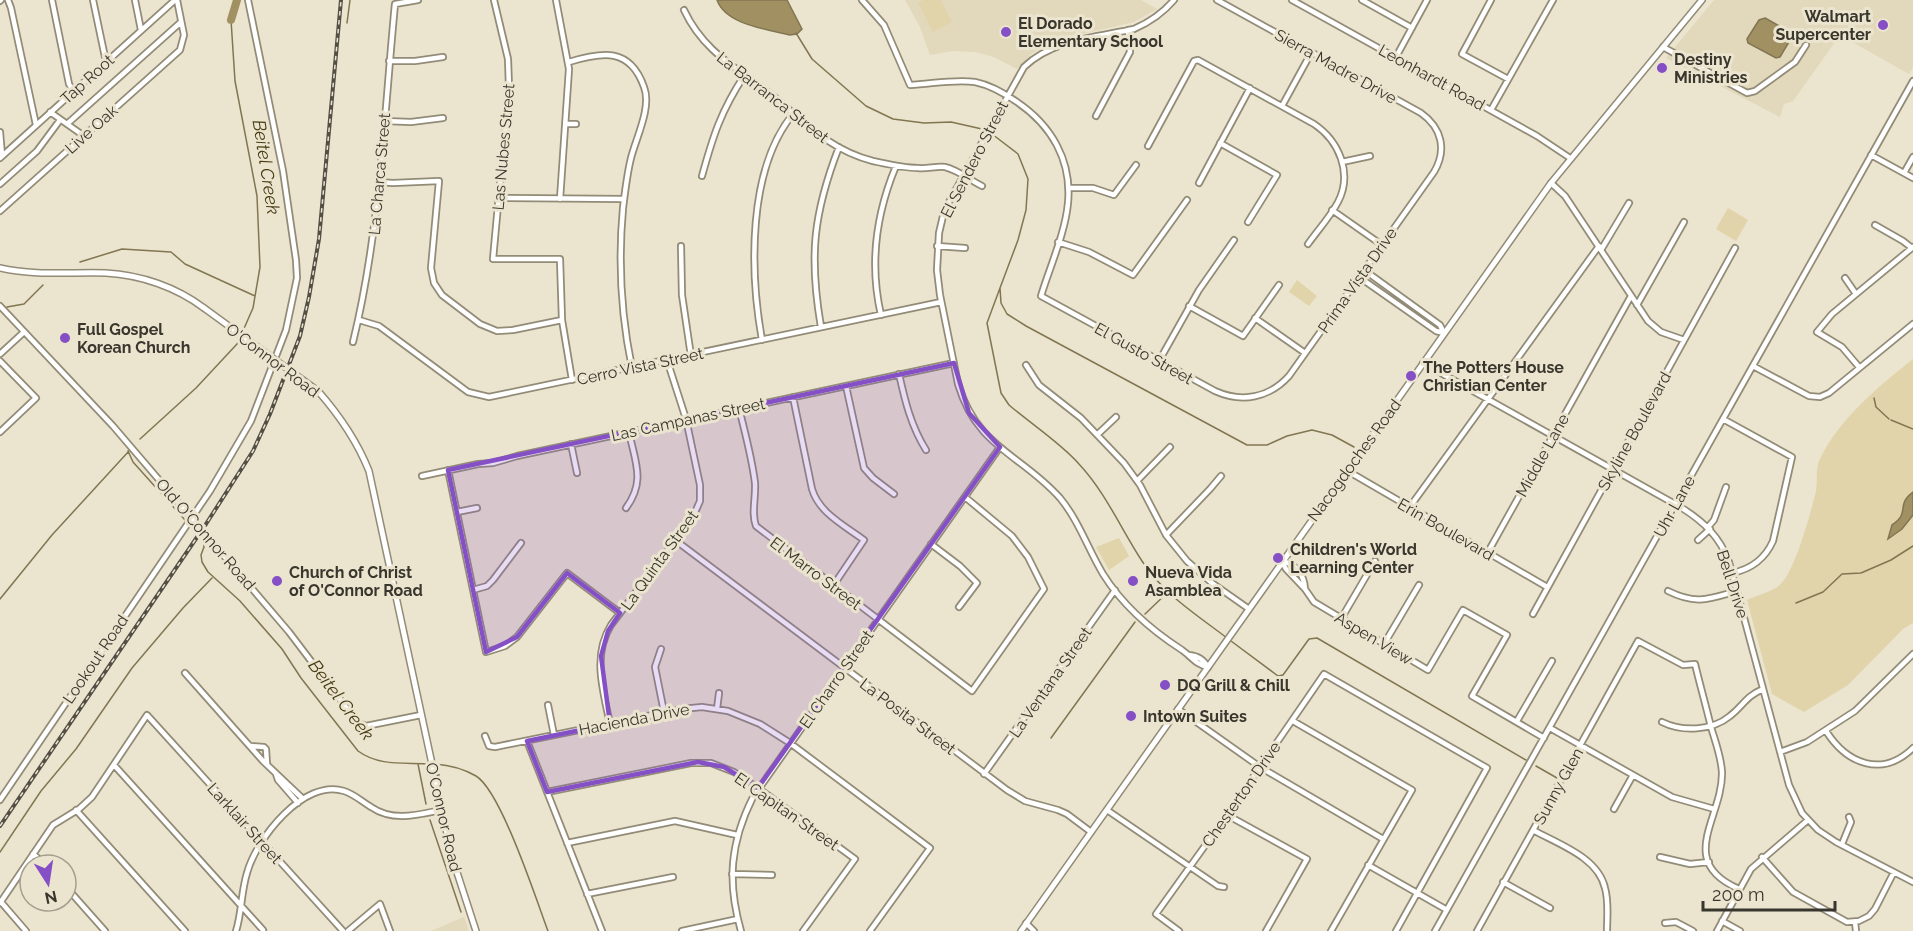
<svg xmlns="http://www.w3.org/2000/svg" width="1913" height="931" font-family="Raleway,sans-serif">
<rect width="100%" height="100%" fill="#ebe4ce"/>
<path fill="#e2d8bb" d="M905 0H1141L1157 9 1134 22 1052 41 1031 54 1017 69 994 57 975 52 952 51 930 55 920 27Z
M1714 0H1913V67L1909 74 1840 35 1793 101 1784 104 1780 117 1666 58Z
M464 917 469 931H431Z"/>
<path fill="#e1d4aa" d="M923 0H941L952 22 933 32 918 3Z
M1728 208 1748 220 1736 241 1716 229Z
M1297 280 1317 296 1309 306 1289 292Z
M1913 359V623L1903 629 1848 685 1804 712 1772 694 1747 600C1757 595 1772 592 1780 585 1795 571 1811 512 1816 491 1818 481 1815 468 1820 459 1839 419 1879 386 1913 359Z
M1119 538 1129 556 1109 570 1096 547Z"/>
<path fill="#a19162" stroke="#827652" stroke-width="1.5" d="M717 0H787L802 29 797 34 790 35C767 29 726 25 717 0Z
M1765 18 1790 32 1792 37 1780 57 1776 58 1748 43 1747 39 1759 20Z
M1913 492V515L1902 529 1888 539 1892 525C1911 513 1895 505 1913 492Z"/>
<g fill="none" stroke-linecap="round" stroke-linejoin="round">
<path stroke="#827652" stroke-width="1.5" d="M231 20 235 81 257 196 260 267 253 308 242 333
M347 23 350 0
M796 33 812 59 866 106 893 119 924 123 951 122 982 129
M992 134 1018 154 1028 179 1026 210 1018 240 1000 288 1001 303 1007 314 1026 326 1247 445H1267L1287 436 1312 430 1332 435 1354 447
M80 262 122 249 171 252 185 264 255 296
M1000 288 987 323 1001 393 1009 405C1030 423 1062 444 1079 464 1106 493 1121 529 1142 561 1163 594 1197 615 1227 638
M7 307 24 304 43 285
M1874 398 1876 407 1889 419
M1891 420 1913 429
M140 439 196 388 237 344 240 338
M128 451 133 462 185 520
M189 525 203 537 204 547 201 555 202 562 208 572 240 601 282 649 301 678 358 751C380 767 405 762 431 764
M0 599 52 535 129 451
M1796 603 1823 592 1842 574 1861 573 1891 560 1913 546
M1145 614 1168 592
M1231 641 1278 676 1283 675 1309 639 1317 638 1526 760
M1051 738 1135 622
M418 764 426 804
M435 764C448 765 464 769 476 776 501 791 536 899 548 931
M1536 766 1557 778
M430 820 461 912
M0 852 41 791 76 749 132 668 183 608 212 578"/>
<path stroke="#a19162" stroke-width="8" d="M231 20 237 0"/>
<defs>
<path id="minor" d="M8 0 11 8 36 125
M52 0 69 84 73 91
M93 0 106 62
M135 0 141 30
M494 0 508 59 509 87 493 259H560L562 320 572 380
M556 0 569 69 560 199
M862 0 884 25 910 85C932 84 954 79 975 82 990 85 1004 93 1017 102 1051 125 1072 160 1068 203 1065 234 1050 266 1041 296L1215 391C1242 403 1269 398 1289 376L1434 172C1447 150 1442 128 1421 113L1217 0
M1174 0C1163 13 1150 22 1134 29 1097 37 1053 39 1024 67L949 202 943 216 939 233 937 270 940 295 958 384C977 448 1021 454 1060 498 1079 521 1088 549 1103 574 1123 606 1151 630 1182 650 1192 657 1196 665 1208 667
M1292 0 1537 136 1570 158
M1362 0 1412 28
M1491 0 1462 54 1508 79
M0 1 1 0
M684 10C705 55 742 70 778 100 808 126 833 151 873 161 887 164 903 168 918 168 927 169 936 166 945 167 958 170 970 180 982 186
M1663 47 1747 93 1755 91 1795 62 1806 45
M1396 57 1427 0
M389 61H415L443 57
M569 62C602 52 630 47 644 87 652 107 636 138 631 158 627 174 625 192 623 208 618 262 621 315 632 368
M1282 106 1311 53
M1491 110 1553 0
M50 112 84 136
M1096 116 1130 52 1128 30
M384 121 411 122 443 118
M67 124 181 22
M566 124H576
M0 132 2 156
M1220 143 1277 175 1248 222
M1148 146 1194 61 1198 60 1314 124C1339 141 1353 173 1338 202 1330 217 1318 230 1308 244
M1871 155 1913 178
M0 158 175 0
M1342 162 1370 156
M1904 173 1913 157
M702 176C713 136 721 111 744 76
M378 182 393 183 439 181 431 268 434 283 442 295 480 324 497 331 513 330 562 320
M1199 183 1250 88
M1551 183 1565 196 1648 321 1661 332 1684 340
M0 184 37 151 60 120
M1069 188H1093L1114 195 1136 165
M499 198 624 199
M1332 210 1382 245
M0 211 180 50 184 35 177 0
M1875 225 1903 241 1912 248
M1058 242 1089 252 1133 275 1187 200
M681 246 682 295 691 356
M937 246 965 248
M1601 250 1629 203
M1364 270 1440 325 1444 333
M1359 277 1436 331 1444 333
M1845 278 1856 294
M1637 305 1684 222
M0 306 113 426 207 536 289 632 358 723 366 726 421 715
M1189 306 1243 336 1279 285
M881 315C869 263 876 214 896 166
M1255 318 1305 353
M359 320 379 326 468 392 489 397 941 302
M821 327C809 257 813 214 839 147
M762 340C750 273 747 170 793 114
M353 342C380 232 384 117 395 4L418 0
M0 354 24 332
M0 361 36 398 0 432
M1159 361 1199 290 1234 240
M1423 363 1682 508C1704 522 1720 537 1729 562L1789 785 1802 813 1818 830 1836 842 1913 882
M1026 365 1039 385 1081 418 1124 463 1140 485 1166 535 1187 561 1212 583 1249 609
M1753 366 1809 396 1820 397 1829 393 1913 324
M1859 367 1842 347 1817 332 1832 314 1913 247
M899 374C905 401 911 426 926 450
M846 386 864 468 873 478 894 494
M793 397 812 489C819 513 845 526 864 540L833 586
M739 408C745 433 752 458 755 483 756 498 751 513 756 526L972 691 1044 589 1028 557 1012 536 965 497
M1723 419 1792 457 1773 541C1765 559 1752 569 1732 573
M1098 434 1116 417
M571 444 577 473
M448 470 486 652 505 646 517 637 567 573 620 613
M1346 470 1547 587
M422 476 478 464 493 463 517 456 954 363
M1137 481 1170 447
M626 508C646 481 635 462 629 432
M1409 508 1599 246
M457 512 477 508
M1708 527 1714 520 1726 487
M1166 535 1210 489 1221 476
M675 540 1007 790 1025 801 1058 810 1067 814 1091 832
M1698 540 1710 529
M931 544 960 566 977 583 959 607
M1488 552 1631 296
M1282 561C1297 565 1304 574 1305 589
M1282 562 1286 569 1305 589 1314 602 1428 670 1463 610 1507 635 1472 696 1544 738
M473 590 487 586 493 580 521 543
M1668 591C1696 605 1709 599 1737 591
M1533 614 1735 248
M1341 619 1375 561
M1384 644 1419 585
M661 649 655 667 664 712
M1189 655C1198 656 1203 659 1208 667
M185 673 263 761 303 799
M548 705 554 735
M717 709 719 693
M1178 709 1260 767 1383 839
M1293 721 1412 790 1331 931
M1517 721 1552 661
M1662 722C1682 732 1712 731 1730 716 1744 705 1745 697 1763 689
M610 724C603 690 592 656 611 625L693 517 700 501V485L686 419 667 360
M1550 728 1672 797 1714 809
M1826 731C1847 764 1882 778 1913 748
M485 736 489 746 495 747 682 709 702 707 728 711 760 724 790 743 930 848 870 931
M527 741 602 931
M251 746 264 747 266 749 267 764
M1780 752 1807 742 1855 711 1913 654
M114 765 263 930
M276 774 278 780 298 803
M984 774 1115 590
M547 792 691 763H711L734 772 758 788 855 859 803 931
M0 800 210 491 251 421 286 330 297 278 296 260 283 171 248 0
M1614 809 1633 775
M76 810 185 931
M1107 810 1218 886 1224 887
M1227 815 1307 859 1266 931
M1533 830C1558 844 1598 857 1605 888 1609 902 1607 917 1607 931
M567 843 675 821 737 835
M1842 844 1851 822 1849 817
M33 854 46 865
M1660 857 1690 864 1709 862
M1762 857 1793 892 1847 922 1859 921 1869 916 1875 909 1894 872
M1368 865 1447 910
M732 874 772 875
M1503 882 1550 908
M66 887 105 931
M587 894 673 877
M1 902 26 931
M0 903 53 825 79 809 92 797 147 715 343 931
M1722 921 1740 931
M1855 922 1856 931
M1026 923 1034 931
M1665 923 1676 922 1693 931
M236 931C242 912 241 892 247 873 256 839 304 778 344 791 354 794 361 801 371 807 393 822 417 815 441 810
M348 931 380 904 390 931
M682 931 738 919
M741 931C727 882 730 843 753 797L1000 447
M1179 931 1156 914 1227 815 1324 674 1487 768 1396 931
M1435 931 1913 81
M1477 931 1638 641 1683 665 1695 664C1700 685 1706 706 1711 727 1715 741 1721 756 1722 772 1723 818 1675 861 1739 889
M1717 931 1751 869 1808 820"/>
<path id="major" d="M0 268C35 276 70 272 106 273 141 275 176 287 204 308
M318 391C340 416 357 441 369 471L452 857 476 931
M1021 931 1551 183 1702 0"/>
</defs>
<use href="#minor" stroke="#928b77" stroke-width="8"/>
<use href="#major" stroke="#928b77" stroke-width="8"/>
<use href="#minor" stroke="#fff" stroke-width="4.5"/>
<use href="#major" stroke="#fff" stroke-width="5"/>
<defs>
<path id="rail" d="M0 826 206 524 253 451 270 414 300 336 309 297 319 239 341 0"/>
</defs>
<use href="#rail" stroke="#534f45" stroke-width="4"/>
<use href="#rail" stroke="#ebe4ce" stroke-width="1.5" stroke-dasharray="4.5" stroke-linecap="butt"/>
<defs>
<path id="major-bridge" d="M204 308 318 391"/>
</defs>
<use href="#major-bridge" stroke="#928b77" stroke-width="8" stroke-linecap="butt"/>
<use href="#major-bridge" stroke="#fff" stroke-width="5"/>
</g>
<path fill="#854fc6" fill-opacity="0.2" stroke="#854fc6" stroke-width="4.5" stroke-linejoin="round" d="M954 363 969 413 1000 447 758 788 724 767 698 762 547 792 527 741 610 724 601 656 608 631 620 613 567 573 517 637 486 652 448 470Z"/>
<g fill="#854fc6" stroke="#ebe4ce" stroke-width="2">
<circle cx="1883" cy="25" r="6"/>
<circle cx="1006" cy="32" r="6"/>
<circle cx="1662" cy="68" r="6"/>
<circle cx="65" cy="338" r="6"/>
<circle cx="1411" cy="376" r="6"/>
<circle cx="1278" cy="558" r="6"/>
<circle cx="277" cy="581" r="6"/>
<circle cx="1133" cy="581" r="6"/>
<circle cx="1165" cy="685" r="6"/>
<circle cx="1131" cy="716" r="6"/>
</g>
<g text-anchor="middle" stroke-width="6" stroke-linejoin="round" paint-order="stroke">
<g font-size="16" font-weight="bold" fill="#39362e" stroke="#ebe4ce" text-anchor="start">
<text x="1871" y="22" text-anchor="end">Walmart<tspan x="1871" dy="18">Supercenter</tspan></text>
<text x="1018" y="29">El Dorado<tspan x="1018" dy="18">Elementary School</tspan></text>
<text x="1674" y="65">Destiny<tspan x="1674" dy="18">Ministries</tspan></text>
<text x="77" y="335">Full Gospel<tspan x="77" dy="18">Korean Church</tspan></text>
<text x="1423" y="373">The Potters House<tspan x="1423" dy="18">Christian Center</tspan></text>
<text x="1290" y="555">Children's World<tspan x="1290" dy="18">Learning Center</tspan></text>
<text x="289" y="578">Church of Christ<tspan x="289" dy="18">of O'Connor Road</tspan></text>
<text x="1145" y="578">Nueva Vida<tspan x="1145" dy="18">Asamblea</tspan></text>
<text x="1177" y="691">DQ Grill &amp; Chill</text>
<text x="1143" y="722">Intown Suites</text>
</g>
<g font-size="16" fill="#39362e" stroke="#ebe4ce">
<text transform="translate(1336 66) rotate(29)" y="6">Sierra Madre Drive</text>
<text transform="translate(1432 77) rotate(29)" y="6">Leonhardt Road</text>
<text transform="translate(87 79) rotate(-42)" y="6">Tap Root</text>
<text transform="translate(773 97) rotate(38)" y="6">La Barranca Street</text>
<text transform="translate(91 129) rotate(-42)" y="6">Live Oak</text>
<text transform="translate(503 147) rotate(-85)" y="6">Las Nubes Street</text>
<text transform="translate(974 159) rotate(-63)" y="6">El Sendero Street</text>
<text transform="translate(379 174) rotate(-85)" y="6">La Charca Street</text>
<text transform="translate(1357 280) rotate(-55)" y="6">Prima Vista Drive</text>
<text transform="translate(1144 353) rotate(29)" y="6">El Gusto Street</text>
<text transform="translate(273 360) rotate(37)" y="6">O'Connor Road</text>
<text transform="translate(640 366) rotate(-12)" y="6">Cerro Vista Street</text>
<text transform="translate(688 419) rotate(-12)" y="6">Las Campanas Street</text>
<text transform="translate(1634 431) rotate(-61)" y="6">Skyline Boulevard</text>
<text transform="translate(1542 455) rotate(-61)" y="6">Middle Lane</text>
<text transform="translate(1354 460) rotate(-54)" y="6">Nacogdoches Road</text>
<text transform="translate(1674 506) rotate(-61)" y="6">Uhr Lane</text>
<text transform="translate(1446 529) rotate(30)" y="6">Erin Boulevard</text>
<text transform="translate(206 534) rotate(49)" y="6">Old O'Connor Road</text>
<text transform="translate(659 560) rotate(-54)" y="6">La Quinta Street</text>
<text transform="translate(816 573) rotate(37)" y="6">El Marro Street</text>
<text transform="translate(1733 584) rotate(72)" y="6">Bell Drive</text>
<text transform="translate(1374 638) rotate(31)" y="6">Aspen View</text>
<text transform="translate(95 659) rotate(-56)" y="6">Lookout Road</text>
<text transform="translate(836 679) rotate(-55)" y="6">El Charro Street</text>
<text transform="translate(1050 682) rotate(-55)" y="6">La Ventana Street</text>
<text transform="translate(908 716) rotate(37)" y="6">La Posita Street</text>
<text transform="translate(634 719) rotate(-11)" y="6">Hacienda Drive</text>
<text transform="translate(1558 786) rotate(-61)" y="6">Sunny Glen</text>
<text transform="translate(1241 794) rotate(-55)" y="6">Chesterton Drive</text>
<text transform="translate(787 811) rotate(35)" y="6">El Capitan Street</text>
<text transform="translate(444 817) rotate(77)" y="6">O'Connor Road</text>
<text transform="translate(245 823) rotate(48)" y="6">Larklair Street</text>
</g>
<g font-size="18" font-style="italic" fill="#473b14" stroke="#ebe4ce">
<text transform="translate(266 167) rotate(81)" y="6">Beitel Creek</text>
<text transform="translate(341 700) rotate(53)" y="6">Beitel Creek</text>
</g>
</g>
<g transform="translate(48 883) rotate(168)"><circle r="28" fill="#ebe4ce" stroke="#a49e8e" stroke-width="1.5"/>
<path d="M0-4.5L10 22L0 15L-10 22Z" fill="#854fc6"/>
<text y="-9" font-size="16" font-weight="bold" text-anchor="middle" fill="#39362e">N</text>
</g>
<path d="M1703 901v9h132v-9" fill="none" stroke="#39362e" stroke-width="3"/>
<text x="1712" y="901" font-size="18" fill="#39362e" stroke="#ebe4ce" stroke-width="4.5" paint-order="stroke">200 m</text>
</svg>
